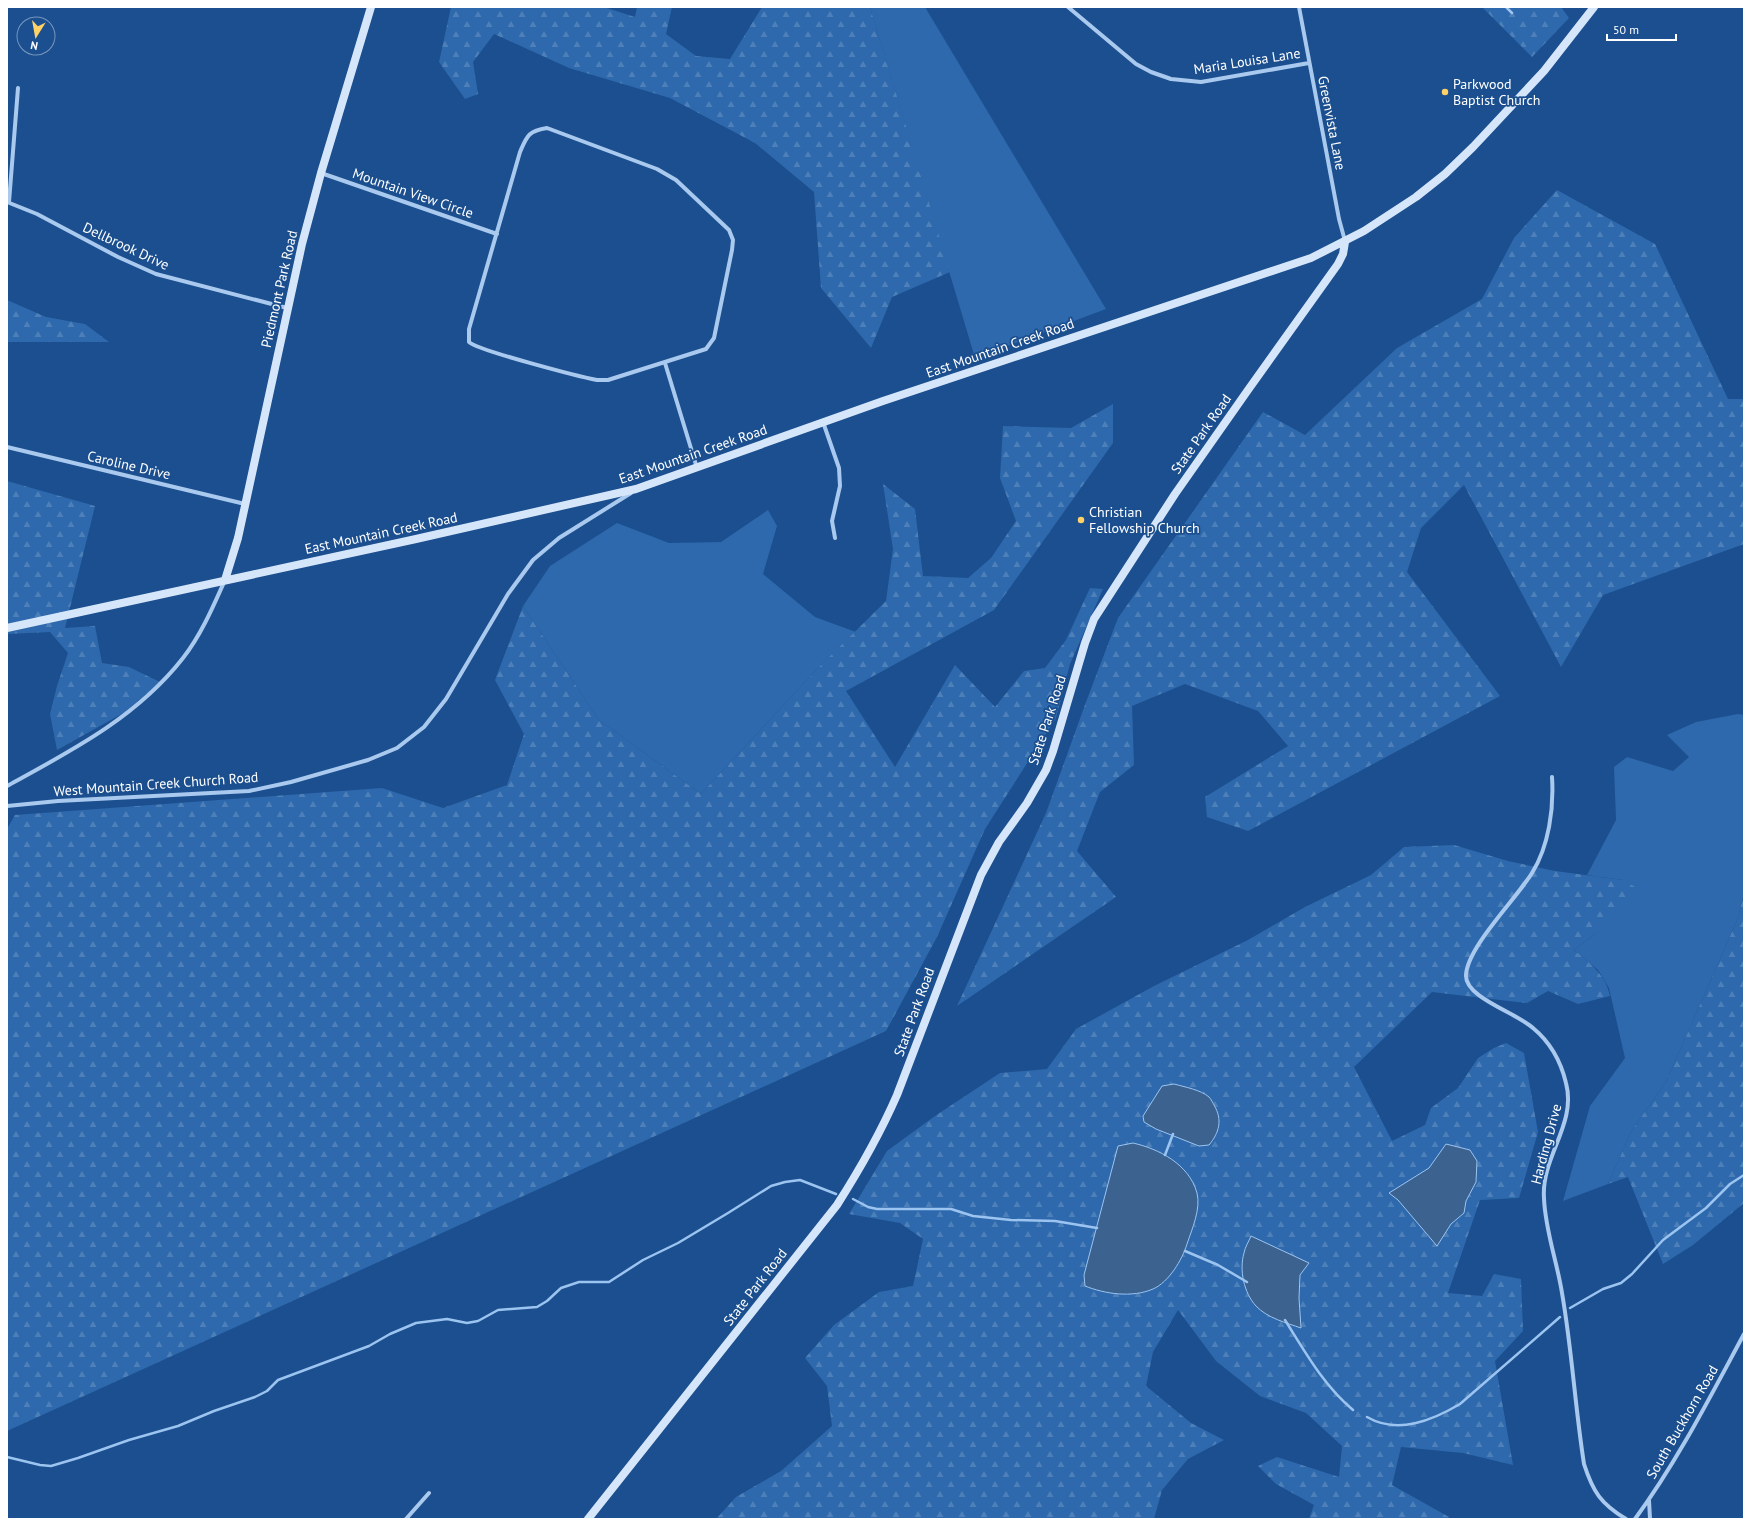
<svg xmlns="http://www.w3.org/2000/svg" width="1751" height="1526" font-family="'PT Sans',sans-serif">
<defs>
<pattern id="forest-firs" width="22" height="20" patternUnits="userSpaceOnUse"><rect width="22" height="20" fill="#2e69ad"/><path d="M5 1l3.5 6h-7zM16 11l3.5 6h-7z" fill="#4d80b9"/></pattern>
</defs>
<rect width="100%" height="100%" fill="#1b4f8f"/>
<path fill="#2e69ad" d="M870 7H925L1106 309 975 358Z
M768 510 777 526 763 574 815 617 856 632 817 669 701 794 599 720 523 606 550 566 617 523 669 543 721 542Z
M1738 714 1744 715V893L1738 918 1666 1082 1632 1130 1608 1184 1563 1201 1590 1106 1625 1058 1609 988 1598 970 1574 950 1595 934 1623 880 1587 875 1616 820 1614 767 1627 757 1673 771 1689 757 1667 735 1696 722Z"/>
<path fill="url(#forest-firs)" d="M451 7H604L635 17 637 7H672L666 34 696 56 730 59 762 7H870L950 272 892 297 871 348 821 288 814 192 755 143 670 98 569 68 494 34 473 62 478 94 465 99 439 62Z
M1482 7H1561L1569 18 1532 57Z
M1557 190 1655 244 1728 399H1744V544L1603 595 1561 667 1464 485 1421 528 1407 572 1500 696 1248 831 1207 817 1205 797 1288 746 1258 711 1185 684 1132 706 1134 765 1100 792 1077 851 1116 897 957 1006 1046 813 1086 702 1118 618 1263 412 1305 435 1397 348 1482 299 1514 238Z
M7 300 46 317 85 324 109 342H7Z
M1113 404V443L994 610 846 691 895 767 955 665 995 707 1024 671 1045 668 1066 640 1090 588 1103 589 1070 664 1056 718 985 829 937 937 886 1031 7 1431V829L15 815 382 788 443 808 507 785 524 734 495 680 523 606 599 720 701 794 817 669 886 601 893 549 883 484 915 509 923 576 968 578 991 558 1016 521 1000 478 1003 426 1071 428Z
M7 481 95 506 65 628 95 626 102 663 129 667 160 682 125 712 57 750 50 714 57 686 68 653 50 632 7 634Z
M1454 845 1508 861 1555 871 1623 880 1637 888 1595 934 1574 950C1590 963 1606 975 1610 996L1578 1004 1548 991 1527 1003 1432 992 1354 1067 1392 1141 1425 1125 1431 1108 1458 1088 1478 1058 1494 1048 1506 1043 1524 1053 1538 1132 1519 1198 1480 1200 1448 1293 1482 1296 1494 1274 1521 1279 1523 1331 1495 1361 1513 1465 1463 1453 1401 1447 1392 1485 1449 1517 1448 1519H1309L1314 1505 1276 1484 1258 1466 1277 1457 1339 1477 1342 1446 1306 1413 1260 1396 1216 1361 1178 1310 1153 1352 1146 1386 1191 1423 1224 1440 1188 1459 1162 1490 1154 1519H716L736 1497 781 1471 832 1426 827 1386 805 1358 834 1325 879 1292 913 1286 923 1239 900 1223 849 1214 887 1151 935 1116 1000 1073 1047 1069 1076 1029 1154 986 1248 940 1305 907 1371 875 1404 847Z
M1744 893V1203L1693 1245 1663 1264 1628 1177 1608 1184 1632 1130 1666 1082 1738 918Z"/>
<path fill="#3c6290" stroke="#9cc4f0" d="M1174 1084C1185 1087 1201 1090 1209 1097 1211 1099 1213 1103 1214 1105 1223 1120 1219 1133 1209 1145L1199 1146 1156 1129 1144 1122 1143 1116 1162 1086Z
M1133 1143C1159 1149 1189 1164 1197 1193 1201 1209 1192 1229 1187 1244 1182 1260 1169 1282 1153 1289 1132 1298 1105 1294 1085 1286L1084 1275 1118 1146Z
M1446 1144 1470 1150 1477 1161 1476 1182 1466 1201 1464 1213 1451 1224 1437 1246 1398 1200 1389 1193 1429 1168Z
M1251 1236 1309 1263 1300 1275 1299 1298 1301 1328C1287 1323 1267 1318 1256 1306 1244 1293 1239 1270 1244 1253 1245 1247 1249 1241 1251 1236Z"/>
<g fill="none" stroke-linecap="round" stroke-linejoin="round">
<path stroke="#9cc4f0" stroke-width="2.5" d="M1506 7 1512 13
M1165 1155 1173 1134
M853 1199 868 1207 877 1209H951L973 1216 1011 1220 1055 1221 1097 1228
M1185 1251 1218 1265 1247 1282
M1570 1308 1603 1289 1621 1283 1632 1274 1663 1240 1706 1208 1730 1184 1744 1175
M1285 1320C1305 1352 1324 1386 1353 1410
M1367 1417C1398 1435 1433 1420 1460 1404L1560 1317
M7 1457 40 1465 51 1466 78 1458 129 1440 178 1426 214 1411 255 1397 267 1391 278 1380 369 1346 390 1334 416 1323 447 1319 467 1323 478 1321 498 1310 537 1307 547 1301 561 1288 579 1282H609L643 1260 678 1243 728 1213 771 1186 785 1182 800 1180 836 1194"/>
<path stroke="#a9c9ee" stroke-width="4" d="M1068 7 1136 64 1151 72 1171 79 1201 82 1309 63
M1299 7 1339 219 1345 241
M547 128 657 169 676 180 729 230 733 240 732 250 714 338 706 349 608 380H597C581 377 476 350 469 342V329L520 152C527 136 528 131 547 128Z
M321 173 497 234
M7 202 37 214 118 257 156 274 287 308
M9 202 18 88
M665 363 697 468
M823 422 839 468 840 486 832 521 835 538
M7 447 245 504
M1552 777C1554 808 1549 846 1532 873 1517 898 1466 948 1466 976 1466 998 1517 1013 1533 1028 1550 1042 1561 1062 1566 1083 1577 1124 1541 1157 1544 1198 1545 1230 1557 1261 1562 1293 1572 1350 1575 1407 1584 1464 1593 1492 1601 1504 1626 1519
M7 786C71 751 137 717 183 658 201 635 213 607 225 580
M7 806 58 801 249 791 291 782 368 760 397 748 424 727 446 699 508 594 533 560 559 538 631 493
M1649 1500 1650 1519
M406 1519 429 1493
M1635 1519C1677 1462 1710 1397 1744 1334"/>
<path stroke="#d6e6fa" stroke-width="8" d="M225 580 238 538 302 244 321 173 371 7
M7 628 416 539 636 489 883 401 1311 258 1364 231 1416 197 1445 174 1473 147 1544 71 1594 7
M588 1519 837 1205C860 1169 880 1134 897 1095L981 875 999 842 1027 803 1046 770 1053 751 1085 643 1094 619 1175 494 1248 390 1338 264 1343 254 1345 242"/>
</g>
<g fill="#ffd166" stroke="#1b4f8f" stroke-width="1.5">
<circle cx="1445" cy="92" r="4"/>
<circle cx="1081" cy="520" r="4"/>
</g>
<g text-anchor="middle" stroke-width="3.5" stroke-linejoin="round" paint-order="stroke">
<g font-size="14" fill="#fff" stroke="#1b4f8f">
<text transform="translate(1247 61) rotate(-9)" y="5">Maria Louisa Lane</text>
<text transform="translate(1332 123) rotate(79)" y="5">Greenvista Lane</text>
<text transform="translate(413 193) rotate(19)" y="5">Mountain View Circle</text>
<text transform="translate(126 246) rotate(25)" y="5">Dellbrook Drive</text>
<text transform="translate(279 289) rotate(-77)" y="5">Piedmont Park Road</text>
<text transform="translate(1000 348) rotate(-19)" y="5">East Mountain Creek Road</text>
<text transform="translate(1201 434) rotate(-55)" y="5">State Park Road</text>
<text transform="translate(693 454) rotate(-19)" y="5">East Mountain Creek Road</text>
<text transform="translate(129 465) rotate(13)" y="5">Caroline Drive</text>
<text transform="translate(381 533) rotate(-12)" y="5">East Mountain Creek Road</text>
<text transform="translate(1047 720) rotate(-72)" y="5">State Park Road</text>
<text transform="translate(156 784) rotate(-4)" y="5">West Mountain Creek Church Road</text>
<text transform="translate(914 1012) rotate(-70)" y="5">State Park Road</text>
<text transform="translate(1546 1144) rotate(-75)" y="5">Harding Drive</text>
<text transform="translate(755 1287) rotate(-52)" y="5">State Park Road</text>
<text transform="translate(1682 1422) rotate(-60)" y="5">South Buckhorn Road</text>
</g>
<g font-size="14" fill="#fff" stroke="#1b4f8f" text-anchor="start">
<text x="1453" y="89">Parkwood<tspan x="1453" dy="16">Baptist Church</tspan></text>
<text x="1089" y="517">Christian<tspan x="1089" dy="16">Fellowship Church</tspan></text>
</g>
</g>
<rect width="1751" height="1526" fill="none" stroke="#ffffff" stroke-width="16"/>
<g transform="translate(36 36) rotate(191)"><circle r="19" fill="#1b4f8f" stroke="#7695bc"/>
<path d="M0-3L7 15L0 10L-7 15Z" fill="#ffd166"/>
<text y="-6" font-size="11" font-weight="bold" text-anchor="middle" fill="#ffffff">N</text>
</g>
<path d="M1607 34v6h69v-6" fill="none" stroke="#ffffff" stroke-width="2"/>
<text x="1613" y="34" font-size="12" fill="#ffffff" stroke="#1b4f8f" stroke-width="3" paint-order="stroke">50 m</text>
</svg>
